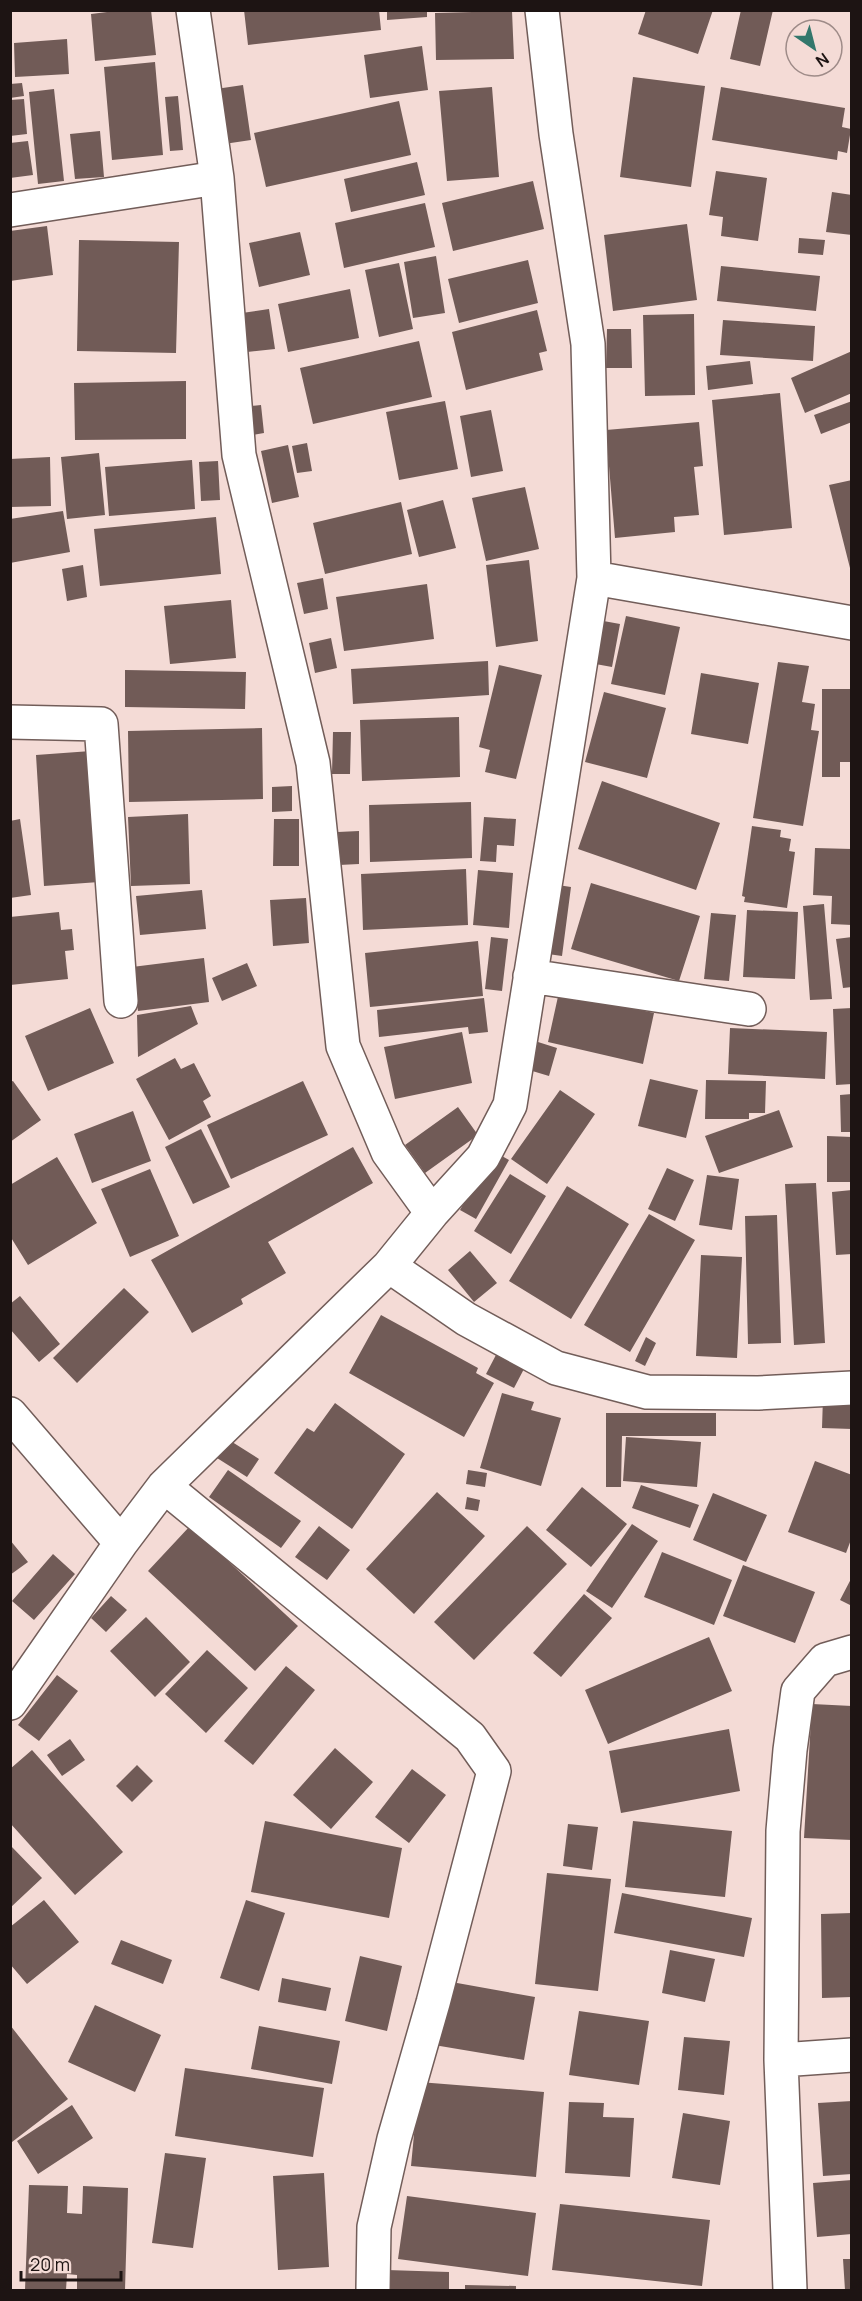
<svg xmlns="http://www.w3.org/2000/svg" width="862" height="2301" font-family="Manrope,sans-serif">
<rect width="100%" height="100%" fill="#f4dbd6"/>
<path fill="#715b57" d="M123 10H151L156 55 95 61 91 14Z
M244 10H379L381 30 248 45Z
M387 10H427V17L387 20Z
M646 10H713L698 54 638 34Z
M741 10H773L760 66 730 59Z
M512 11 514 59 436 60 435 13Z
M67 39 69 74 15 77 14 43Z
M422 46 428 90 370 98 364 55Z
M155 62 163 155 112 160 104 67Z
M633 77 705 86 691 187 620 177Z
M22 83 24 96 10 98V84Z
M243 85 251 140 224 144 216 89Z
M492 87 499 177 447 181 439 91Z
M721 87 845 108 842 127 851 129 847 153 838 151 837 160 712 140Z
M54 89 64 181 38 184 29 92Z
M178 96 183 150 170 151 165 97Z
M24 99 27 134 10 136V100Z
M399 101 411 155 266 187 254 133Z
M100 131 104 177 75 179 70 134Z
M28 141 33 175 10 178V143Z
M417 162 425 195 351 212 344 179Z
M716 171 767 178 758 241 721 236 723 217 709 215Z
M533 181 544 229 453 251 442 203Z
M832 192 852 195V235L826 232Z
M425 203 435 247 344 268 335 223Z
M687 224 697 300 613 311 604 235Z
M47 226 53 275 10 281V231Z
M300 232 310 275 259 287 249 243Z
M799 238 825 240 823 255 798 253Z
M79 240 179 242 176 353 77 351Z
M436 256 445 313 413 318 404 262Z
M528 260 538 303 459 323 448 279Z
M399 263 413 329 379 337 365 270Z
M721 266 820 276 816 311 717 301Z
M350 289 359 338 288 352 278 304Z
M269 309 275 349 247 352 242 313Z
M537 310 547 351 539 353 543 370 466 390 452 332Z
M694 314 695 395 645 396 643 315Z
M723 320 815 326 813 361 720 355Z
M607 329H631L632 368H606Z
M419 341 432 397 313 424 300 368Z
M852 351V393L805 413 791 378Z
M750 361 753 384 708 390 706 366Z
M186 381V439L75 440 74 383Z
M780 393 792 528 724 535 712 400Z
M445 401 458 469 399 480 386 412Z
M852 401V422L821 434 814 415Z
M261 405 264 433 246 436 243 407Z
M491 410 503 471 471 477 460 416Z
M699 422 703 466 694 467 699 515 674 517 675 532 615 538 606 430Z
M307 443 312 471 297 473 292 446Z
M288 445 299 497 272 503 261 451Z
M99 453 105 515 67 519 61 457Z
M50 457 51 506 10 507V459Z
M192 460 195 509 109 516 105 467Z
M218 461 220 500 201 501 199 462Z
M852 480V572H851L829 485Z
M525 487 539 549 486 561 472 498Z
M443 500 456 548 419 557 407 510Z
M401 502 412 554 325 574 313 523Z
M63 511 70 552 10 563V519Z
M216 517 221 574 100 586 94 529Z
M529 560 538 641 496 647 486 565Z
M83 565 87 597 67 601 62 569Z
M323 578 328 609 304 614 297 583Z
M427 584 434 639 344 651 336 597Z
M231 600 236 658 170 664 164 606Z
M626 616 680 627 665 695 611 684Z
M598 620 620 624 612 667 590 663Z
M331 638 337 668 315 673 309 643Z
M488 661 489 695 353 704 351 669Z
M778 662 809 666 802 702 815 704 811 730 819 731 803 826 753 818Z
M499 665 542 675 516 779 485 772 490 750 479 747Z
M125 670 246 672 245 709 125 707Z
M701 673 759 683 748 744 691 734Z
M822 689H852V762H840V777H822Z
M604 692 666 708 647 778 585 762Z
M459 717 460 777 362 781 360 720Z
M262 728 263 799 129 802 128 731Z
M333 732H351L350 774H332Z
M91 751 99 882 44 886 36 755Z
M602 781 720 823 696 890 578 849Z
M292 786V811L272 812V787Z
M471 802 472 858 370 862 369 805Z
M188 814 190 884 131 886 128 817Z
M484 817 516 819 514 846 497 845 496 862 480 861Z
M20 819 31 895 10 898V821Z
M274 819H299V866H273Z
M752 826 781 830 780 837 791 839 789 851 795 852 787 908 744 902 745 897 742 896Z
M359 831V864L339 865 338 832Z
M815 848 852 849V925L831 924 832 896 813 895Z
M466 869 468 925 363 930 361 874Z
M478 870 513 873 509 928 473 925Z
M591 883 700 916 679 981 571 949Z
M551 884 571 887 562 956 541 953Z
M202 890 206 929 140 935 136 896Z
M306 898 309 943 273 946 270 900Z
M824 904 832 999 810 1000 803 906Z
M747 910 798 912 795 979 743 977Z
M59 912 61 930 72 929 74 950 65 951 68 979 10 985V917Z
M711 913 736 915 729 981 704 979Z
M491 937 508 939 502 991 485 989Z
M852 937V987L843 988 836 939Z
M478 941 483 996 370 1007 365 953Z
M204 958 209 1002 138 1011 132 967Z
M247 963 257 986 222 1001 212 978Z
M559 992 654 1013 643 1064 548 1042Z
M484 998 488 1032 469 1034 468 1027 379 1037 377 1010Z
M191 1006 198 1024 138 1057 137 1015Z
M90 1008 114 1063 48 1091 25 1036Z
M852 1008V1084L836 1085 833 1009Z
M730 1028 827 1032 825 1079 728 1074Z
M462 1032 472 1083 395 1099 384 1047Z
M538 1042 557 1048 549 1076 529 1070Z
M175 1058 181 1069 194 1063 211 1096 203 1101 211 1117 169 1140 136 1079Z
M650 1079 698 1090 686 1138 638 1126Z
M706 1080 766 1081 765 1113H749V1119H705Z
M13 1081 41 1120 10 1142V1082Z
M303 1081 328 1135 231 1179 207 1125Z
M560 1090 595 1114 547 1184 511 1159Z
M852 1094V1132H841L840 1095Z
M458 1107 478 1135 425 1173 405 1145Z
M779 1110 793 1147 719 1173 705 1136Z
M133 1111 151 1161 92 1183 74 1134Z
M201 1129 230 1187 193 1204 165 1147Z
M827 1136 852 1137V1182H827Z
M353 1147 373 1183 268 1242 286 1273 241 1299 243 1304 192 1333 151 1260Z
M493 1151 509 1160 476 1219 460 1210Z
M57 1157 97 1223 28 1265 10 1236V1185Z
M667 1168 694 1180 675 1221 648 1209Z
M150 1169 179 1236 130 1257 101 1189Z
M510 1174 546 1196 511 1254 474 1231Z
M707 1175 739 1179 732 1230 699 1225Z
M816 1183 825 1343 794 1345 785 1184Z
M567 1186 629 1224 571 1319 509 1281Z
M852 1190V1254L836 1255 832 1192Z
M649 1214 695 1240 630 1352 584 1325Z
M777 1215 781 1343 748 1344 745 1216Z
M470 1251 497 1283 474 1302 448 1270Z
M701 1255 742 1257 737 1358 696 1356Z
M124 1288 149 1312 77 1383 53 1358Z
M20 1296 60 1344 39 1362 10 1329V1304Z
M381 1315 478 1368 476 1373 494 1383 464 1437 349 1373Z
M646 1337 656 1343 645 1366 635 1361Z
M497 1353 525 1367 514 1388 486 1374Z
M502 1393 534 1402 531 1410 561 1418 541 1486 480 1468Z
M823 1397 852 1398V1429L822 1428Z
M335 1403 405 1454 352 1529 274 1473 307 1428 314 1432Z
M606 1413H716V1436H622L621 1487H606Z
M626 1437 701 1442 697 1487 623 1481Z
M229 1440 259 1459 247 1477 217 1458Z
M815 1461 852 1475V1537L846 1553 788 1532Z
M228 1470 301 1521 281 1548 209 1497Z
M468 1470 487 1473 485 1487 466 1484Z
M641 1485 699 1505 690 1528 632 1508Z
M582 1487 627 1524 591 1567 546 1530Z
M437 1492 485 1536 414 1614 366 1569Z
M713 1493 767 1515 746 1562 693 1540Z
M467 1497 480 1500 478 1511 465 1509Z
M632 1524 658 1541 612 1608 586 1591Z
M190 1526 298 1626 255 1671 148 1571Z
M319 1526 350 1550 327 1580 295 1557Z
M527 1526 567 1564 474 1660 434 1622Z
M10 1540 28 1562 10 1575Z
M662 1552 732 1580 714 1625 644 1597Z
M53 1554 75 1574 34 1620 12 1601Z
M743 1565 815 1592 795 1643 723 1616Z
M852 1577V1606L840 1600Z
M584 1594 612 1618 561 1677 533 1653Z
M111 1596 127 1610 106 1632 91 1618Z
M146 1617 190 1662 155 1697 110 1651Z
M709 1637 732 1691 608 1744 585 1690Z
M207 1650 248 1688 206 1733 165 1694Z
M286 1666 315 1690 253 1765 224 1741Z
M57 1675 78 1691 39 1741 18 1725Z
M812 1704 852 1706V1840L804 1838Z
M729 1729 740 1791 621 1813 609 1751Z
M70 1739 85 1760 62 1776 47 1755Z
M335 1748 373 1782 331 1829 293 1795Z
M32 1750 123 1852 75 1895 10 1823V1769Z
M137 1765 153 1781 132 1802 116 1786Z
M412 1769 446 1795 409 1843 375 1817Z
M265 1821 402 1848 389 1918 251 1892Z
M633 1821 732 1831 725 1897 625 1887Z
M568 1824 598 1827 592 1870 563 1866Z
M10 1845 42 1878 10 1908Z
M547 1873 611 1879 598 1991 535 1984Z
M622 1893 752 1918 744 1957 614 1933Z
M44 1900 79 1942 27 1984 10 1964V1927Z
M246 1900 285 1913 259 1991 220 1978Z
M852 1913V1997L822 1998 821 1914Z
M121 1940 172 1960 163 1984 111 1964Z
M670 1950 715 1959 705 2002 662 1993Z
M360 1956 402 1966 387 2031 345 2021Z
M282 1978 331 1988 326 2011 278 2002Z
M446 1981 535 1997 524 2060 434 2045Z
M95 2005 161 2035 135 2092 68 2062Z
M579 2011 649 2021 639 2085 569 2075Z
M10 2025 68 2099 12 2142 10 2139Z
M259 2026 340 2041 332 2084 251 2069Z
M684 2037 730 2041 724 2095 678 2090Z
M185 2068 324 2088 313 2157 175 2136Z
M419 2082 544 2092 536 2177 411 2166Z
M852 2101V2174L823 2176 818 2103Z
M569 2102 604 2103 603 2117 634 2118 630 2177 565 2173Z
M72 2105 93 2138 38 2174 17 2141Z
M683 2113 730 2121 720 2185 672 2178Z
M165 2153 206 2158 193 2248 152 2243Z
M324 2173 329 2267 278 2270 273 2176Z
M852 2180V2234L817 2237 813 2183Z
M29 2185 68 2186 67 2213 82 2214 83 2186 128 2188 125 2290H77V2275L67 2274 66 2290H25Z
M407 2196 536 2213 528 2276 398 2259Z
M560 2204 710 2220 702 2286 552 2270Z
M843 2259H852V2290H845Z
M387 2270 449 2272V2290H387Z
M465 2285 516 2286V2290H465Z"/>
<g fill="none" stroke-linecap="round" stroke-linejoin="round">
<defs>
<path id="minor" d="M193 10 217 178 239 455 313 763 343 1046 388 1152 432 1213
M10 210 217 178
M594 578 852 623
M10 722 101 724 121 1001
M530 976 749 1009
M389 1266 466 1319 556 1368 647 1392 758 1393 852 1388
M10 1414 121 1543
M164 1486 470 1737 494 1771 433 2003 394 2139 374 2227 373 2290
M10 1703 121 1543 164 1486 389 1266 432 1213 483 1157 510 1105 594 578 588 344 556 134 542 10
M781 2060 852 2055
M790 2290 781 2060 783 1831 790 1750 798 1691 825 1660 852 1652"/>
</defs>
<use href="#minor" stroke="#725d59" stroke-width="36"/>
<use href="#minor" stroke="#fff" stroke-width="33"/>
</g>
<rect width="862" height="2301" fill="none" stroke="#1d1413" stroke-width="24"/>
<g transform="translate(814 48) rotate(145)"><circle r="28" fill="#f4dbd6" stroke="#9e8b88" stroke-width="1.5"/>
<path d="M0-4.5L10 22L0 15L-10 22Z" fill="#33776c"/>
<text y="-9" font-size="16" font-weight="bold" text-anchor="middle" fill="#1d1413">N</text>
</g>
<path d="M21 2271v9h100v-9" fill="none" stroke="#1d1413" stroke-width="3"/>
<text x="30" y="2271" font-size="18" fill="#1d1413" stroke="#f4dbd6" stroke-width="4.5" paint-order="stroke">20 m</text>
</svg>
